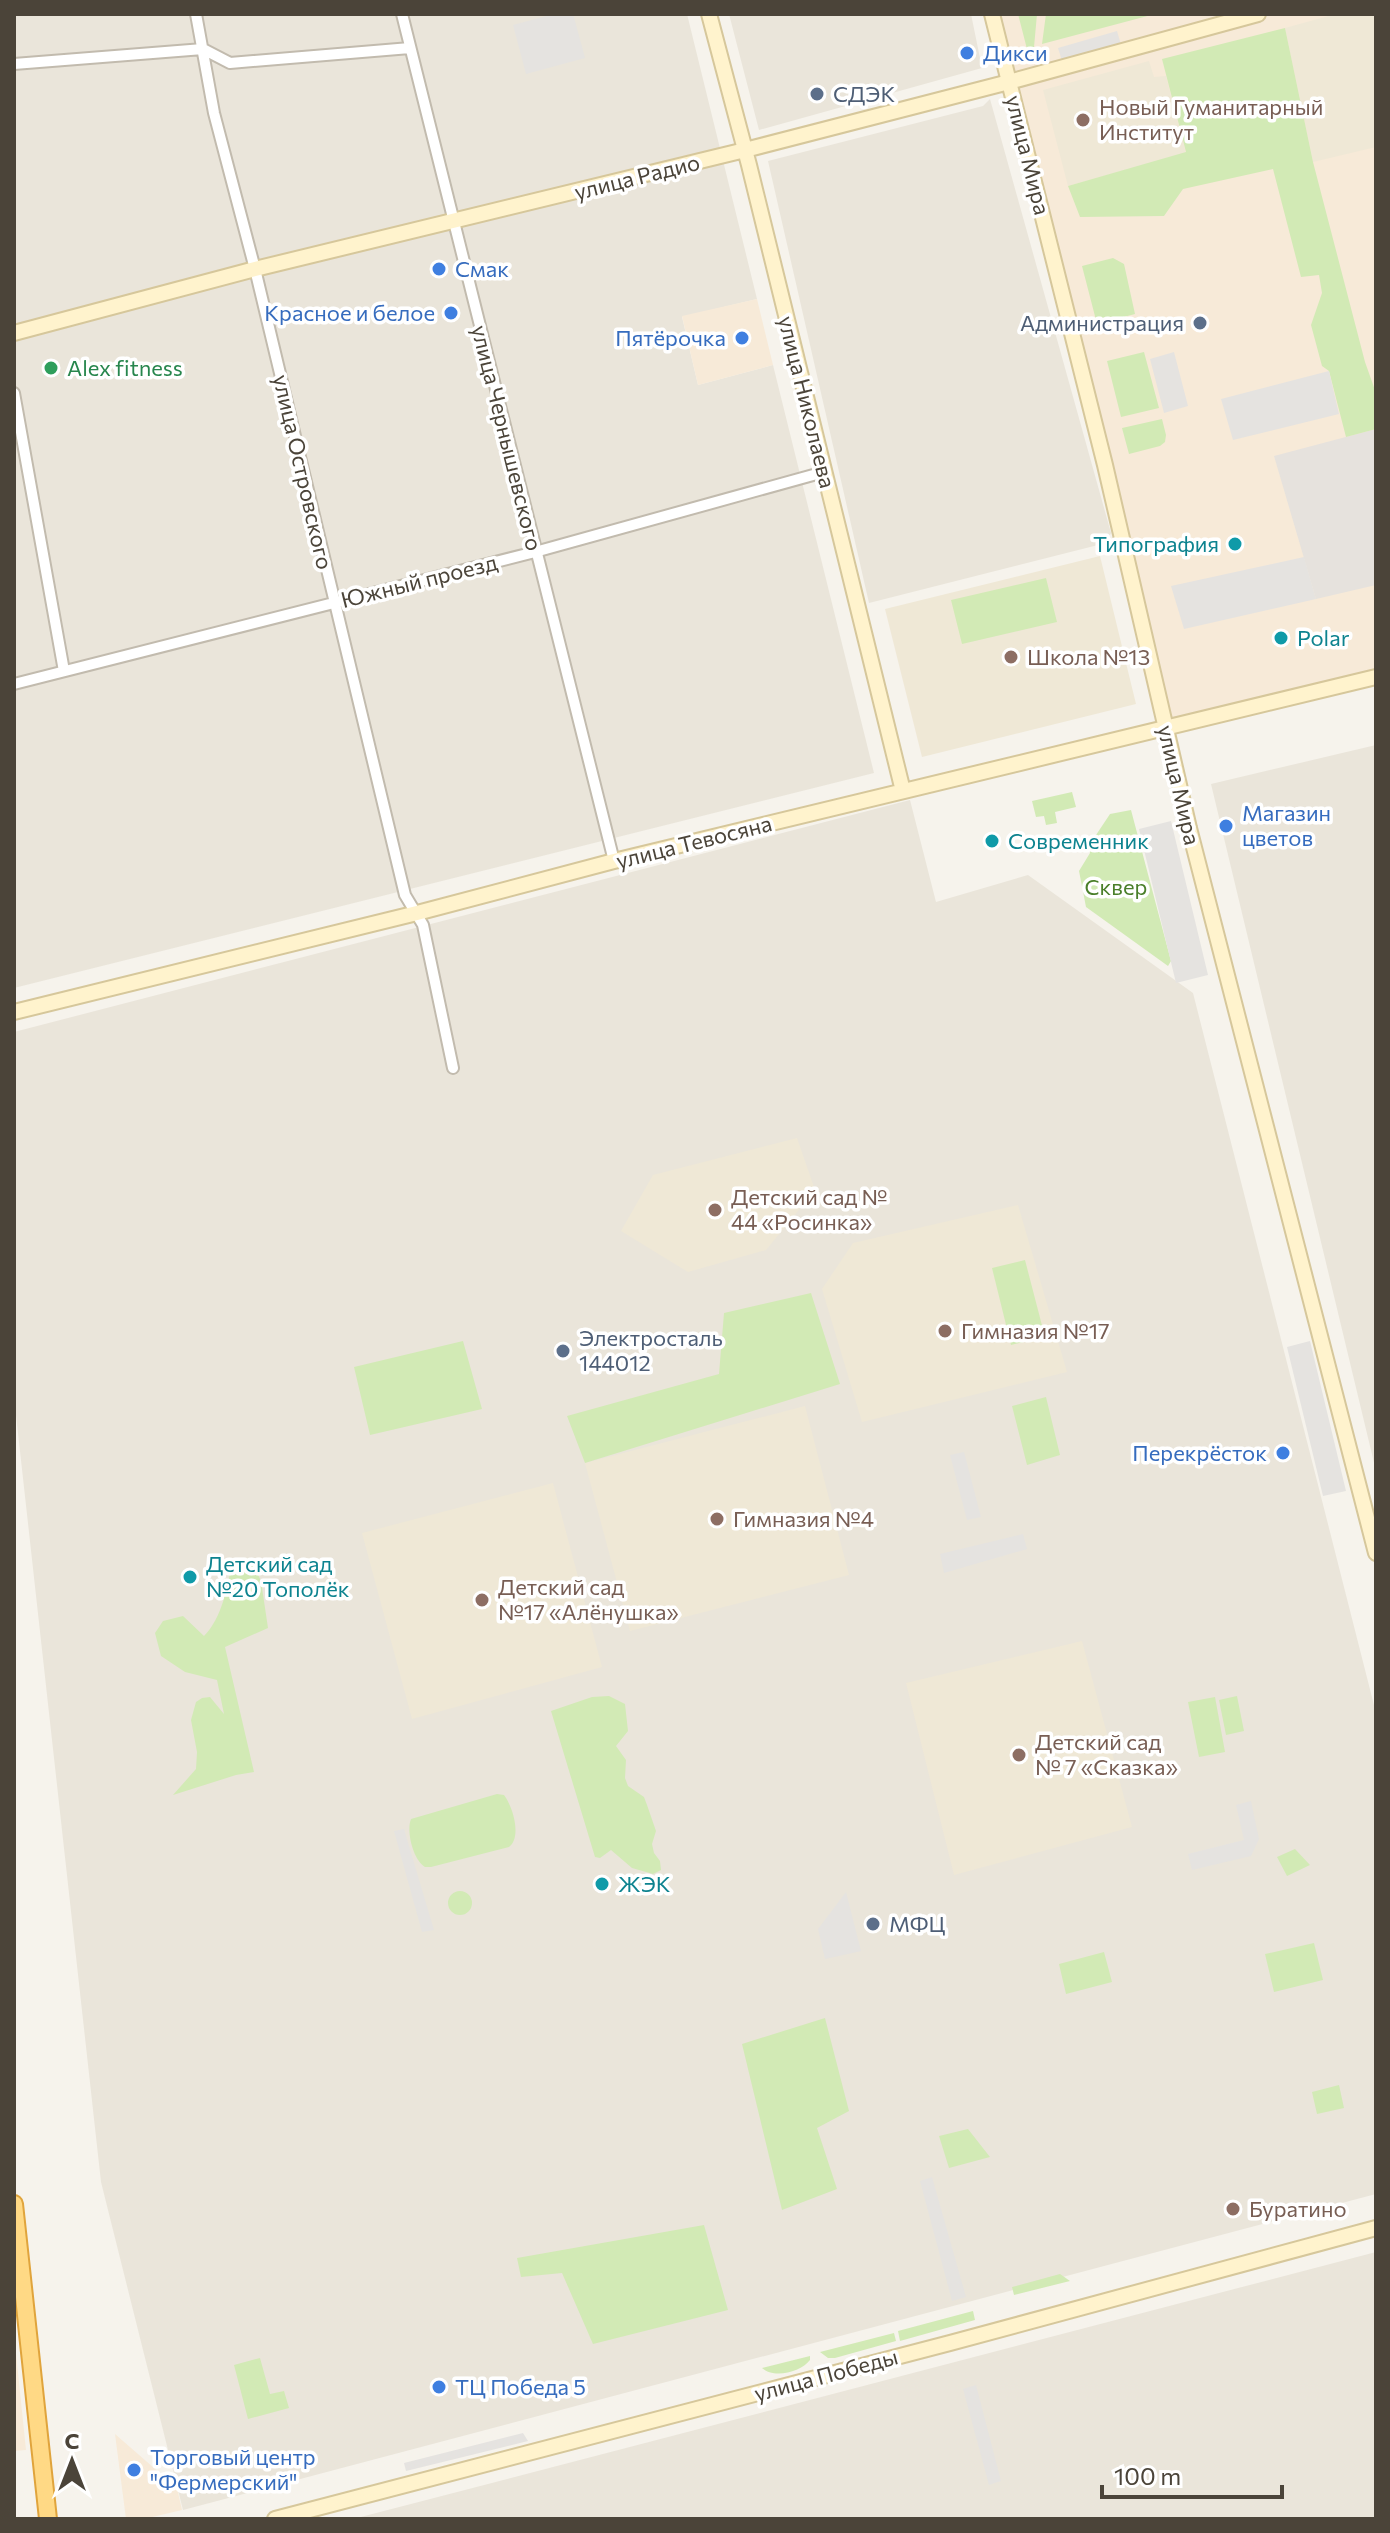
<svg xmlns="http://www.w3.org/2000/svg" width="1390" height="2533" font-family="Commissioner,sans-serif">
<rect width="100%" height="100%" fill="#f6f3ec"/>
<path fill="#eae5da" d="M14 14H687L757 299 682 317 698 385 773 365 874 773 14 988Z
M729 14H971L982 68 759 130Z
M990 99 1111 533 1106 543 869 603 768 161 983 106Z
M1376 745V1471L1211 784Z
M910 800 936 902 1028 875 1193 993 1376 1713V2194L183 2510 101 2182 14 1397V1032Z
M1376 2252V2519H353L488 2484Z"/>
<path fill="#f7ead8" d="M992 14H1376V677L1166 729Z
M757 299 773 365 698 385 682 316Z
M14 2334 26 2450 14 2451Z
M115 2434 177 2488 182 2510 144 2519H126Z"/>
<path fill="#e6e2dd" d="M1376 429V585L1316 599 1274 456Z"/>
<path fill="#efe8d6" d="M1336 14H1376V147L1313 162 1285 28Z
M1149 61 1154 77 1166 76 1186 153 1068 186 1043 90Z
M1100 556 1136 704 922 757 885 609Z
M797 1138 815 1190 766 1250 688 1272 621 1231 653 1175Z
M1018 1205 1067 1372 862 1422 822 1289 853 1243Z
M805 1406 849 1575 630 1631 585 1463Z
M553 1483 602 1667 412 1719 362 1533Z
M1082 1641 1132 1827 954 1875 906 1683Z"/>
<path fill="#d2eab5" d="M1018 14H1037L1034 47 1027 49Z
M1046 14H1155L1042 44Z
M1285 28 1313 162 1365 362 1376 393V429L1346 437 1329 371 1322 366 1311 325 1322 293 1319 275 1301 277 1273 169 1183 189 1164 216 1080 217 1068 186 1186 152 1162 59Z
M1113 258 1124 264 1135 314 1097 324 1082 266Z
M1144 352 1159 408 1121 417 1107 361Z
M1162 419 1166 435 1165 442 1160 446 1129 454 1122 428Z
M1046 578 1057 622 962 644 951 600Z
M1072 792 1076 807 1055 812 1057 823 1046 825 1044 816 1036 817 1032 801Z
M1131 810 1171 961 1168 966 1086 907 1079 871 1090 853V844L1110 814Z
M1025 1260 1045 1337 1011 1345 992 1268Z
M811 1293 840 1384 585 1463 567 1416 719 1374 724 1313Z
M463 1341 482 1409 370 1435 354 1367Z
M1046 1397 1060 1455 1027 1465 1012 1406Z
M250 1558 261 1581 268 1628 225 1647 254 1772 236 1775 173 1795 196 1769 197 1752 191 1720 196 1702 202 1698 210 1697 224 1714 217 1680 185 1672 161 1656 155 1633 163 1621 183 1616 204 1636C222 1618 228 1586 232 1561Z
M609 1696 625 1704 628 1731 616 1746 626 1760 625 1778 628 1786 644 1797 647 1805 656 1831 652 1844 654 1853 660 1861 661 1870 653 1874 632 1868 611 1850 600 1858 595 1857 551 1711 592 1697Z
M1237 1696 1244 1731 1226 1735 1219 1700Z
M1215 1697 1225 1752 1199 1757 1188 1702Z
M497 1794 504 1795C513 1807 522 1837 509 1847L431 1867H425C413 1860 406 1831 411 1819Z
M1295 1849 1310 1865 1287 1876 1277 1857Z
M448 1903a12 12 0 1 1 24 0a12 12 0 1 1-24 0Z
M1314 1943 1323 1980 1274 1992 1265 1954Z
M1104 1952 1112 1982 1066 1994 1059 1964Z
M825 2018 849 2111 817 2128 837 2189 782 2210 742 2044Z
M1339 2085 1344 2108 1317 2114 1312 2092Z
M968 2129 990 2157 949 2168 939 2136Z
M704 2225 728 2310 593 2344 562 2273 521 2277 517 2258Z
M1060 2274 1070 2281 1014 2295 1012 2287Z
M973 2311 975 2320 900 2341 898 2331Z
M894 2333 896 2341 835 2358H828L820 2352Z
M810 2356V2360C801 2372 774 2379 762 2368Z
M260 2358 270 2394 284 2391 289 2408 248 2419 234 2365Z"/>
<path fill="#e5e3e0" d="M554 14H573L585 58 526 74 513 25Z
M1117 31 1122 48 1063 64 1058 48Z
M1174 352 1188 406 1164 413 1150 359Z
M1329 371 1339 414 1233 440 1221 399Z
M1304 557 1316 599 1184 629 1171 586Z
M1171 821 1208 975 1176 983 1139 829Z
M1310 1341 1346 1491 1323 1496 1287 1347Z
M964 1452 981 1517 967 1520 950 1455Z
M1023 1534 1027 1549 944 1573 940 1554Z
M1251 1801 1259 1839 1251 1856 1192 1870 1188 1854 1244 1840 1236 1805Z
M404 1829 434 1930 422 1932 394 1831Z
M846 1892 861 1951 825 1959 818 1929Z
M932 2177 966 2297 952 2301 920 2181Z
M976 2385 1001 2481 989 2485 963 2389Z
M523 2433 528 2441 406 2471 404 2463Z"/>
<g fill="none" stroke-linecap="round" stroke-linejoin="round">
<defs>
<path id="minor" d="M196 14 214 113 255 269 405 895 423 925 453 1068
M402 14 614 861
M14 64 203 49 230 63 410 48
M14 393 64 671
M14 684 535 552 824 472"/>
<path id="secondary" d="M709 14 749 165 903 791
M992 14 1105 465 1189 828 1376 1553
M14 333 255 269 745 150 1009 82 1258 14
M14 1012 417 913 614 861 1376 677
M275 2519 950 2343 1376 2228"/>
<path id="trunk" d="M14 2204 48 2519"/>
</defs>
<use href="#minor" stroke="#c2bbae" stroke-width="14"/>
<use href="#secondary" stroke="#d6c79b" stroke-width="18"/>
<use href="#trunk" stroke="#e0a43c" stroke-width="20"/>
<use href="#minor" stroke="#fff" stroke-width="10"/>
<use href="#secondary" stroke="#fff3cd" stroke-width="14"/>
<use href="#trunk" stroke="#ffd985" stroke-width="16"/>
</g>
<g fill="#3f7fe0" stroke="#fff" stroke-width="3">
<circle cx="967" cy="53" r="8"/>
<circle cx="439" cy="269" r="8"/>
<circle cx="451" cy="313" r="8"/>
<circle cx="742" cy="338" r="8"/>
<circle cx="1226" cy="826" r="8"/>
<circle cx="1283" cy="1453" r="8"/>
<circle cx="439" cy="2387" r="8"/>
<circle cx="134" cy="2470" r="8"/>
</g>
<g fill="#5c6f8a" stroke="#fff" stroke-width="3">
<circle cx="817" cy="94" r="8"/>
<circle cx="1200" cy="323" r="8"/>
<circle cx="563" cy="1351" r="8"/>
<circle cx="873" cy="1924" r="8"/>
</g>
<g fill="#8d6e63" stroke="#fff" stroke-width="3">
<circle cx="1083" cy="120" r="8"/>
<circle cx="1011" cy="657" r="8"/>
<circle cx="715" cy="1210" r="8"/>
<circle cx="945" cy="1331" r="8"/>
<circle cx="717" cy="1519" r="8"/>
<circle cx="482" cy="1600" r="8"/>
<circle cx="1019" cy="1755" r="8"/>
<circle cx="1233" cy="2209" r="8"/>
</g>
<circle fill="#2e9e5b" stroke="#fff" stroke-width="3" cx="51" cy="368" r="8"/>
<g fill="#0f9aa8" stroke="#fff" stroke-width="3">
<circle cx="1235" cy="544" r="8"/>
<circle cx="1281" cy="638" r="8"/>
<circle cx="992" cy="841" r="8"/>
<circle cx="190" cy="1577" r="8"/>
<circle cx="602" cy="1884" r="8"/>
</g>
<g text-anchor="middle" stroke-width="7" stroke-linejoin="round" paint-order="stroke">
<g font-size="22" fill="#366cbe" stroke="#fff" text-anchor="start">
<text x="983" y="61">Дикси</text>
<text x="455" y="277">Смак</text>
<text x="435" y="321" text-anchor="end">Красное и белое</text>
<text x="726" y="346" text-anchor="end">Пятёрочка</text>
<text x="1242" y="821">Магазин<tspan x="1242" dy="25">цветов</tspan></text>
<text x="1267" y="1461" text-anchor="end">Перекрёсток</text>
<text x="455" y="2395">ТЦ Победа 5</text>
<text x="150" y="2465">Торговый центр<tspan x="150" dy="25">"Фермерский"</tspan></text>
</g>
<g font-size="22" fill="#4e5e75" stroke="#fff" text-anchor="start">
<text x="833" y="102">СДЭК</text>
<text x="1184" y="331" text-anchor="end">Администрация</text>
<text x="579" y="1346">Электросталь<tspan x="579" dy="25">144012</tspan></text>
<text x="889" y="1932">МФЦ</text>
</g>
<g font-size="22" fill="#785e54" stroke="#fff" text-anchor="start">
<text x="1099" y="115">Новый Гуманитарный<tspan x="1099" dy="25">Институт</tspan></text>
<text x="1027" y="665">Школа №13</text>
<text x="731" y="1205">Детский сад №<tspan x="731" dy="25">44 «Росинка»</tspan></text>
<text x="961" y="1339">Гимназия №17</text>
<text x="733" y="1527">Гимназия №4</text>
<text x="498" y="1595">Детский сад<tspan x="498" dy="25">№17 «Алёнушка»</tspan></text>
<text x="1035" y="1750">Детский сад<tspan x="1035" dy="25">№ 7 «Сказка»</tspan></text>
<text x="1249" y="2217">Буратино</text>
</g>
<g font-size="22" fill="#4b4439" stroke="#fff">
<text transform="translate(1028 155) rotate(76)" y="8">улица Мира</text>
<text transform="translate(637 177) rotate(-14)" y="8">улица Радио</text>
<text transform="translate(807 402) rotate(76)" y="8">улица Николаева</text>
<text transform="translate(507 438) rotate(76)" y="8">улица Чернышевского</text>
<text transform="translate(303 472) rotate(77)" y="8">улица Островского</text>
<text transform="translate(419 581) rotate(-14)" y="8">Южный проезд</text>
<text transform="translate(1179 785) rotate(77)" y="8">улица Мира</text>
<text transform="translate(694 842) rotate(-14)" y="8">улица Тевосяна</text>
<text transform="translate(826 2375) rotate(-15)" y="8">улица Победы</text>
</g>
<g font-size="22" fill="#27864d" stroke="#fff" text-anchor="start">
<text x="67" y="376">Alex fitness</text>
</g>
<g font-size="22" fill="#0d838f" stroke="#fff" text-anchor="start">
<text x="1219" y="552" text-anchor="end">Типография</text>
<text x="1297" y="646">Polar</text>
<text x="1008" y="849">Современник</text>
<text x="206" y="1572">Детский сад<tspan x="206" dy="25">№20 Тополёк</tspan></text>
<text x="618" y="1892">ЖЭК</text>
</g>
<g font-size="22" fill="#4a7f2a" stroke="#fff">
<text x="1116" y="895">Сквер</text>
</g>
</g>
<rect width="1390" height="2533" fill="none" stroke="#4b4439" stroke-width="32"/>
<g transform="translate(72 2461)" stroke="#ffffff" stroke-width="6" paint-order="stroke">
<path d="M0-6L14 30L0 20L-14 30Z" fill="#4b4439"/>
<text y="-12" font-size="22" font-weight="bold" text-anchor="middle" fill="#4b4439">С</text>
</g>
<path d="M1102 2485v12h180v-12" fill="none" stroke="#4b4439" stroke-width="4"/>
<text x="1114" y="2485" font-size="24" fill="#4b4439" stroke="#ffffff" stroke-width="6" paint-order="stroke">100 m</text>
</svg>
